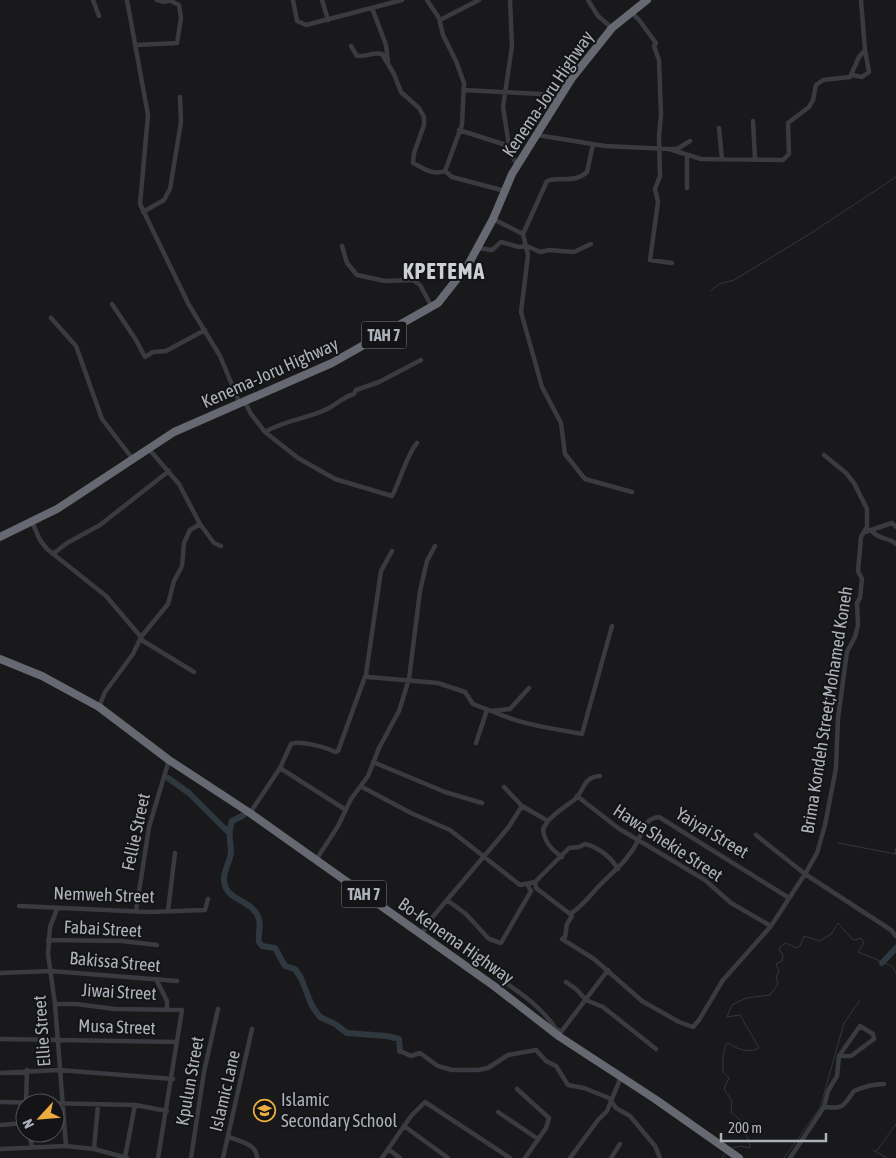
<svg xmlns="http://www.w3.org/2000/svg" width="896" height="1158" font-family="'Asap Condensed',sans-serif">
<rect width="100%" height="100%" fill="#19191b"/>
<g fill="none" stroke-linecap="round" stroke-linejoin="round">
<path stroke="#2f383f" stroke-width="1" d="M711 291 719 284 734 280 808 235 896 177
M838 843 896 854
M895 854 896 848
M729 1149 741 1146 749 1148 750 1146 742 1122 731 1112 732 1101 724 1089 729 1078 723 1072V1055L726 1044 728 1043C738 1050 749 1053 759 1048L740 1015 727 1017 732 1005 746 998 770 995 778 984 776 977 779 971 776 964 782 961 783 955 779 949 780 947 786 943 797 948 800 946 804 936 820 941 831 934 838 923 852 939 855 940 861 938 864 943 858 952 892 966 896 973
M873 1150 887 1158
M876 1152 896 1124
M722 1158 725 1154
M784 1158 820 1108 844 1023 860 1000"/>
<path stroke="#2f383f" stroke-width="6" d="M168 778 189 793 228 832
M244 815 232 821C228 833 230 838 231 851 231 861 223 870 224 881 226 902 253 899 259 919 261 926 258 934 259 942L262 946 275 948 285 966 295 969 301 978 312 1006 320 1017 335 1024 347 1033 387 1036 399 1039 400 1051
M882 963 896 948"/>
<path stroke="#3a3b40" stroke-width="4.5" d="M93 0 99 16
M127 0 148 115 140 204 189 305 220 356 240 404
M293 0 297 21 306 25 402 0
M322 0 328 20
M427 0 439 18 443 35 456 61 464 83 462 125 445 171
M510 0 512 46 503 107 510 152 517 165
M588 0 598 16 612 28
M372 8 386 45 388 62
M631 12 639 20 656 43 654 46 659 60 661 115 659 136 660 176 655 189 658 202 650 260 672 263
M440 20 479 0
M136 45 177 43 181 18 179 5 169 0 165 2 157 0
M351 46 357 56C366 57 372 52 382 54L394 74 401 92 419 108 424 117V125L414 153 413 163C423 168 433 176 445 171L452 177 505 191
M852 75 862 77 869 72 865 50 861 0
M464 90 540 94 560 98
M753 121 755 159
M719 128 722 159
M459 130 509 146
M537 135 605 146 669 149H677L690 141
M669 149 701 159 783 160 789 154 788 123 809 107 813 100 816 85 823 80 850 77 859 57 865 50
M687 156V188
M143 212 164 200 170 189 181 122 180 97
M493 219 523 234 528 255 521 312 542 387 561 423 565 454 585 479 632 492
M523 234 547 181C561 176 574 184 587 172L593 144
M342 246 347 263 357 275 385 281 413 280 420 285 432 307
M478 248 492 250 501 242 519 247 527 246 540 252 549 250 574 252 591 244
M112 304 136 340 145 357 153 352 166 351 205 330
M51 318 76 346 102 419 132 458
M245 402 251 414 265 432 298 458 335 479 392 496C400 481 407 454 417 443
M265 432C284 420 307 419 327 409 337 404 343 397 354 394L356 390 379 382 421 360
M148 448 179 484 200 524 214 543 221 546
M32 522 40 540 47 549 106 596 141 637 133 654 105 692 99 707
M872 531C879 540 889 537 896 544
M865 532 892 523 896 527
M392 551 381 571 366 674 368 677 438 683 465 692 473 704 491 711 510 709 529 688
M53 554 67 543 100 525 169 471
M141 637 168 604 174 581 182 566 184 543 190 530 200 524
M140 639 194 672
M494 712C523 725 551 728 582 734L612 626
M476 743 487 710
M373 762 445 792 482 803
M280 768 346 810
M362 787 411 813 450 830 520 885 535 882 569 848 579 847 585 844C598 847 611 857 618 869
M504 787 522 806 548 821C556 812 565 807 574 800 585 791 582 777 600 776
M577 796 618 828 705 880 731 903 771 926
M250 813 280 768 291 744C298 740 326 747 335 752L338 751 366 674
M548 821 543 829C544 842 552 850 562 857
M756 835 805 874 891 930 896 936
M316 860 338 826 351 799 368 776 379 748 399 711 409 679 420 591 427 561 435 546
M535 882 536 888 570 914
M789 898 659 817C644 819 644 829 638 841 629 859 614 871 600 885 590 895 583 906 570 914L572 916 567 924 565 937 562 939 594 959 642 1001 679 1022 693 1027 699 1020 723 980 771 926 805 874 817 853 825 825 836 768 838 718 847 652 855 637 858 625 857 603 860 598 862 579 858 571 860 549 861 537 867 527V509L854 483 846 473 824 455
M447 900 466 914 489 939 501 943 531 891 527 884
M19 906 149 912 205 910 208 899
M136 911 149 827 169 760
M168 911 175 853
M421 935 430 920 508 828 522 806
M48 940 122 941 157 945
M0 973 51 971 177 981
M497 977C520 993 540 1005 556 1029L561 1031
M156 979 167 1001V1008
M566 982 576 989 586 1000 603 1007 656 1049
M55 1004H76L115 1009 182 1010 158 1158
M561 1032 608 970
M0 1039 177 1042
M400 1051 411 1056 420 1053 438 1066 452 1070H478L488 1068 508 1055 536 1050 546 1061 556 1066 568 1085 584 1088 609 1098 616 1108 630 1116 655 1146 660 1158
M0 1073 59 1070 173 1079
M517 1089 549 1118 546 1128 525 1158
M0 1102 135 1105 167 1111
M26 1103 27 1070
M824 1107C845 1109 843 1106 854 1091 863 1087 875 1084 884 1084
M498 1112 538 1139
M0 1125 25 1123
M404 1126 448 1158
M29 1133 32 1147
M229 1137C239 1141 257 1144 257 1158
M66 1146 94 1149 127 1158
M0 1149 66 1146 55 1004 48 954 50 927 57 909
M94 1149 98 1105
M388 1149 400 1158
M125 1157 135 1105
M191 1158 204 1072 218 1009
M223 1158 252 1029
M382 1158 411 1116 425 1102 510 1158
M570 1158 598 1120 607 1111 621 1077
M611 1158 620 1144
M790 1158 824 1107 828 1091 837 1076 839 1056 860 1026 873 1034 874 1039 851 1056H839"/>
<path stroke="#666971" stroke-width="8" d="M0 537 57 509 174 432 332 363 438 303 468 265 493 219 512 174 572 78 612 28 647 0
M0 659 42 676 99 707 169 760 250 813 494 986 560 1037 655 1099 739 1158"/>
</g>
<defs>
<symbol id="school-ring" viewBox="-11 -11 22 22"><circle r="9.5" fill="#141416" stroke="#ecac40" stroke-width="1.5"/><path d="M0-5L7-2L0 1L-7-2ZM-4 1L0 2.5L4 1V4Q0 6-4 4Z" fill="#ecac40"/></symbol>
</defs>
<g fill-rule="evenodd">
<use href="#school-ring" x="252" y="1098" width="25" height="25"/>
</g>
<g text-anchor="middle" stroke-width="4" stroke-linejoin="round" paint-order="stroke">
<g fill="#141416" stroke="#7e8289" stroke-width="1">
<rect x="361.5" y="321.5" width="45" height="27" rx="4"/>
<rect x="341.5" y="880.5" width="45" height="27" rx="4"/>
</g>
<g font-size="16" font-weight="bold" fill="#acb1ba">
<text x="384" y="341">TAH 7</text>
<text x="364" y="900">TAH 7</text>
</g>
<g font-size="18" fill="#acb1ba" stroke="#141416">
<text transform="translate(548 94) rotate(-56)" y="6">Kenema-Joru Highway</text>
<text transform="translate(270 373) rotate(-24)" y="6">Kenema-Joru Highway</text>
<text transform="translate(827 710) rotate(-81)" y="6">Brima Kondeh Street;Mohamed Koneh</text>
<text transform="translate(136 832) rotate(-78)" y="6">Fellie Street</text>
<text transform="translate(712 833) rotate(31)" y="6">Yaiyai Street</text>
<text transform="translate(668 843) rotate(33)" y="6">Hawa Shekie Street</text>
<text transform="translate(104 895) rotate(2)" y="6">Nemweh Street</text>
<text transform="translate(103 929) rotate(3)" y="6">Fabai Street</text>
<text transform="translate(456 941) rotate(35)" y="6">Bo-Kenema Highway</text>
<text transform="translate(115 962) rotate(5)" y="6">Bakissa Street</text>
<text transform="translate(119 992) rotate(3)" y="6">Jiwai Street</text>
<text transform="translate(117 1027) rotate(2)" y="6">Musa Street</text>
<text transform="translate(42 1031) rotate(-94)" y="6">Ellie Street</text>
<text transform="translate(190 1081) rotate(-80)" y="6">Kpulun Street</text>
<text transform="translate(225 1091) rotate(-77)" y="6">Islamic Lane</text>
</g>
<g font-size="18" fill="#acb1ba" stroke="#141416" text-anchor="start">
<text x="281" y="1106">Islamic<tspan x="281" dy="21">Secondary School</tspan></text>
</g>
<g font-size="22" font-weight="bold" letter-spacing="1" fill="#cccfd6" stroke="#141416">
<text x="444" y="279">KPETEMA</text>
</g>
</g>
<g transform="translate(40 1118) rotate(244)"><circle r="24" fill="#141416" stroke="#515358"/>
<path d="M0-4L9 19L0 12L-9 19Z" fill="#ecac40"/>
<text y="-8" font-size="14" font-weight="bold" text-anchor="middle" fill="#acb1ba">N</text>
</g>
<path d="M721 1133v8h105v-8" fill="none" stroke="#acb1ba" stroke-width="2.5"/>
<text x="728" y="1133" font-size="15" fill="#acb1ba" stroke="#141416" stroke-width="4" paint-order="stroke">200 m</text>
</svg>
